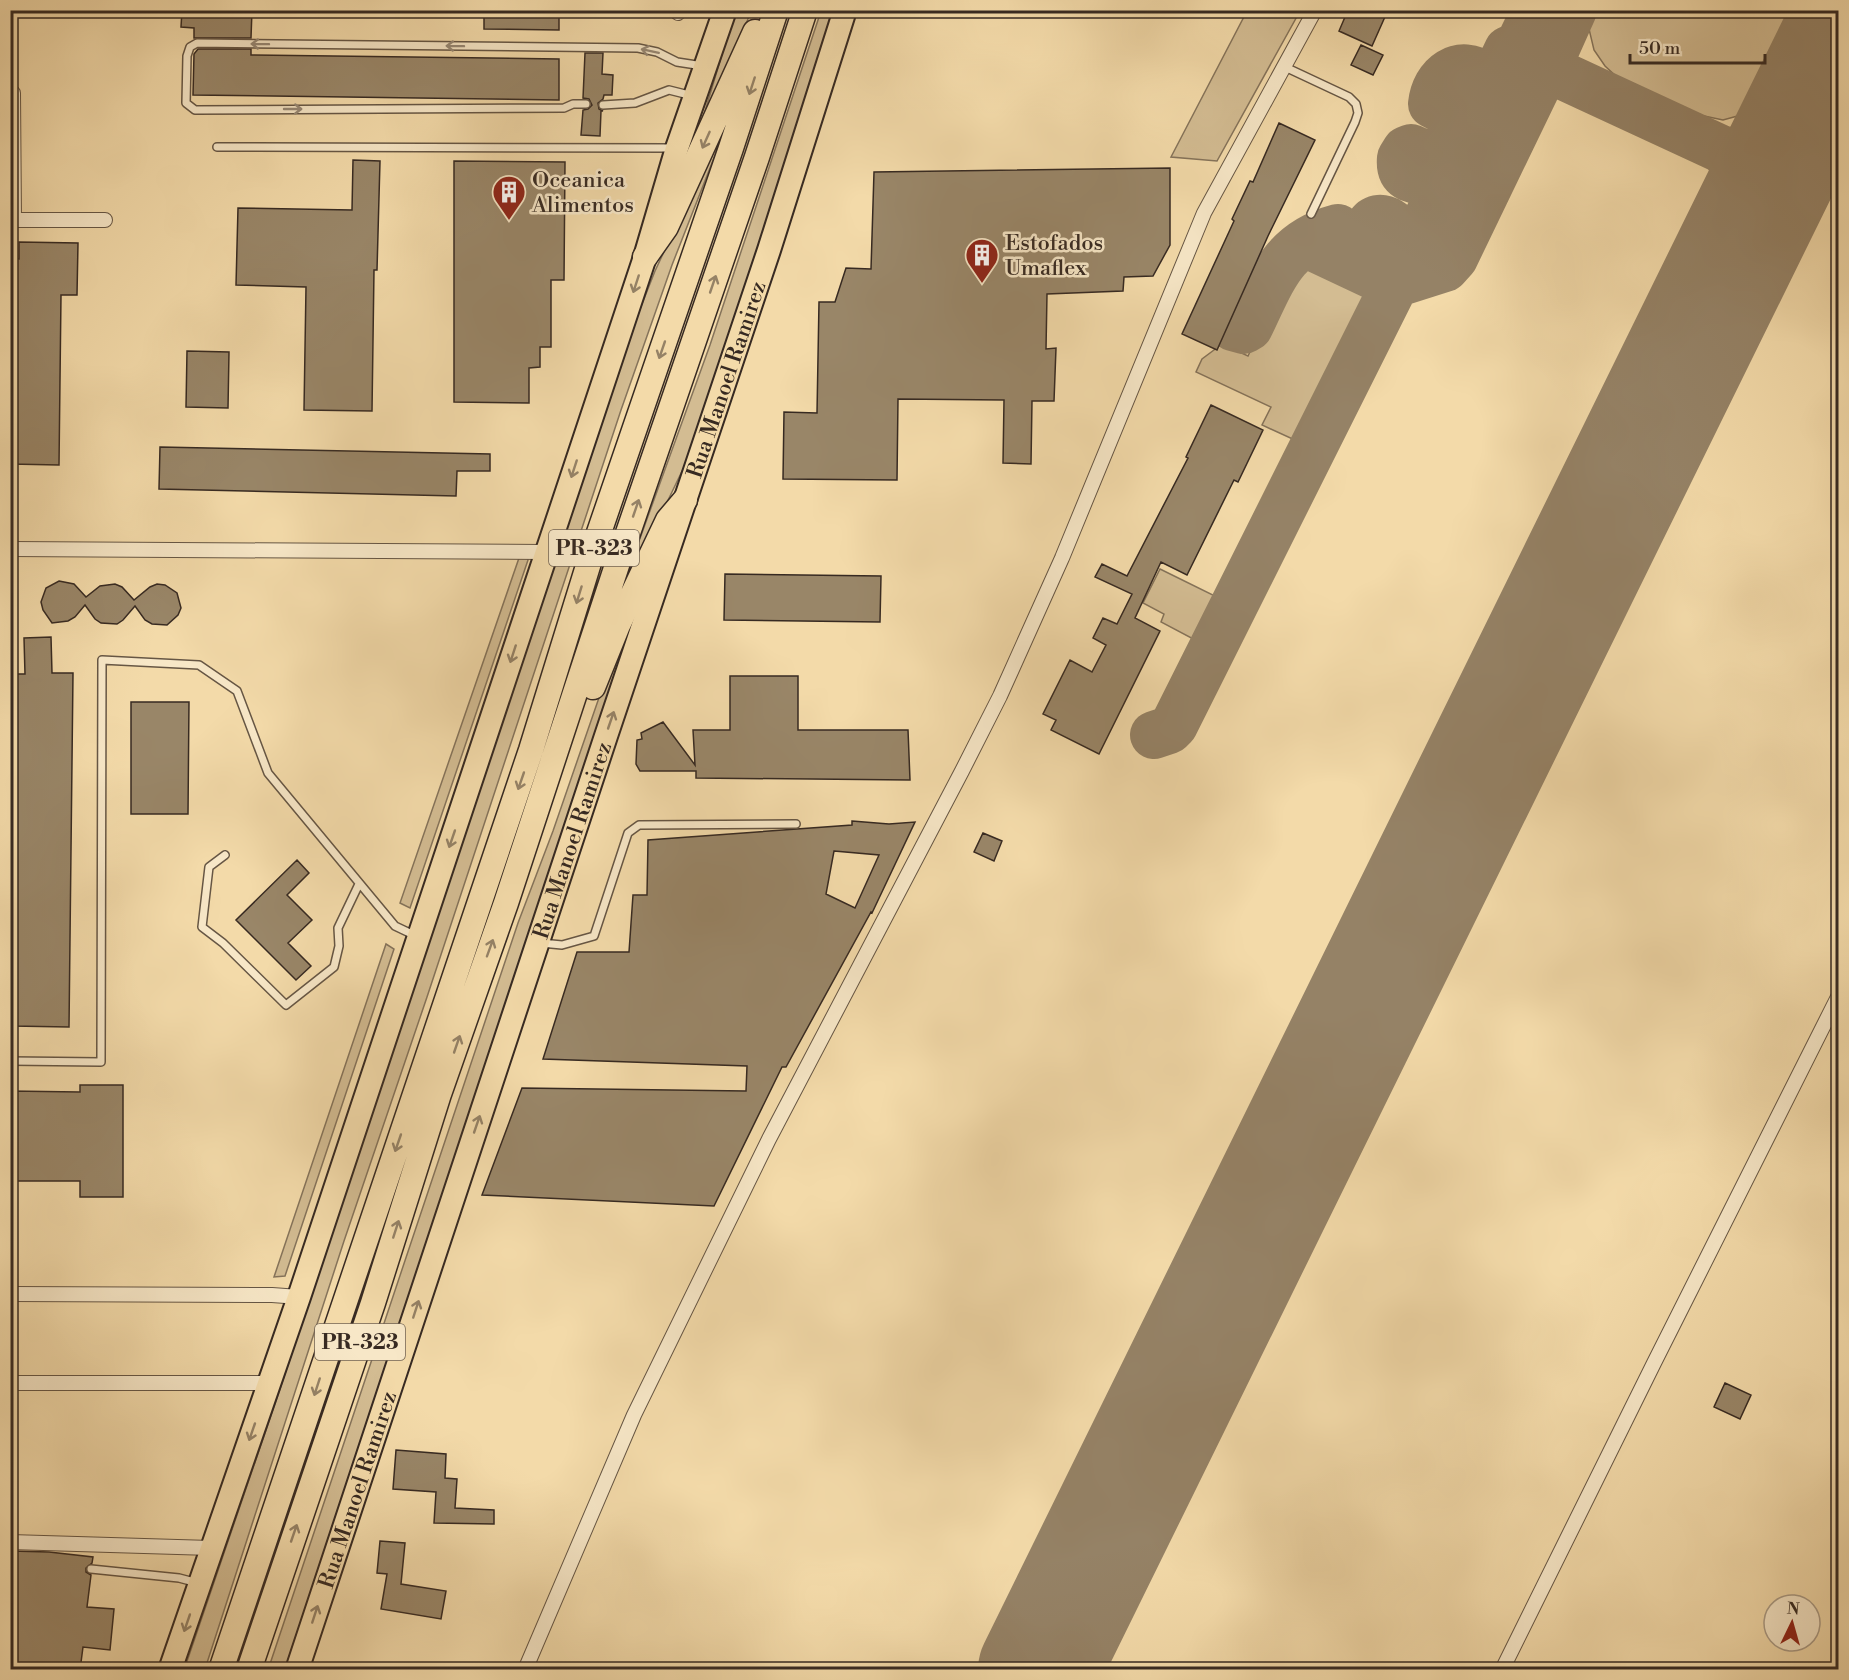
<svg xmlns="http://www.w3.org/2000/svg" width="1849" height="1680" font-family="'Libre Bodoni',serif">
<rect width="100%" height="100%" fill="#f3daa9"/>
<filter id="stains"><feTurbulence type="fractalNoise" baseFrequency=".00333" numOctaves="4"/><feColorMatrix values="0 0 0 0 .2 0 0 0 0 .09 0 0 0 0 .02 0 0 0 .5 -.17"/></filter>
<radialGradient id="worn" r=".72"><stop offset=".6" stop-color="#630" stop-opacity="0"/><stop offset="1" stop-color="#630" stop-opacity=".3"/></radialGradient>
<path fill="#d3bc92" stroke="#85735a" stroke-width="1.5" d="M735 11H751L738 45 696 141Z
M821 11H836L738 313 685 465 630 579 626 577 710 345Z
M1247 11H1300L1217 161 1171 157Z
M1591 11 1786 10 1805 19 1777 84 1752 112 1723 120 1690 113 1618 78 1605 66 1594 50 1589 29Z
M717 138 721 140 672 265 621 410 427 997 344 1241 205 1669 184 1670 280 1389 629 337 655 271Z
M1298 259 1317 261 1372 288 1297 441 1262 425 1271 407 1196 372 1202 359 1222 344 1248 356 1281 287Z
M527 557 528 560 410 908 400 903 519 558Z
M1160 569 1219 598 1197 641 1161 622 1164 614 1143 603Z
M634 617 285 1669 268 1670 518 923 553 831 602 689Z
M386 944 394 949 285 1276 274 1277Z"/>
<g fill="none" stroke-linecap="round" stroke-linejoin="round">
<path stroke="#958266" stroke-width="48" d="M1810 10 1822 30 1831 60
M1533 67 1539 62 1559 74 1553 64 1552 57 1573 10
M1490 74 1485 76C1459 57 1435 76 1432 104L1472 125 1476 139 1492 149
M1721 149C1750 175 1753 188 1750 226
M1428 181C1412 181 1399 178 1401 158L1406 150 1411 148C1427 155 1449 162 1464 173 1469 177 1471 182 1477 186
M1365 240C1368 212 1387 214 1402 233
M1315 248 1383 280 1401 282 1445 268 1454 258 1539 82 1548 75 1559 74 1721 149C1756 159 1780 147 1802 120
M1233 327 1244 330 1249 327C1272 280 1282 243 1338 228
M1154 735 1169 730 1174 725 1419 236 1508 50 1519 45 1536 10"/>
<path stroke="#958266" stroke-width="122" d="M1039 1670 1838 46"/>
</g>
<path fill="#998668" stroke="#372a22" stroke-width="1.5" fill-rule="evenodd" d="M182 10H252L251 38H194V28L181 27Z
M484 10H559V30L484 29Z
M1348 10H1388L1372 46 1339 31Z
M1361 45 1383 55 1373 75 1351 65Z
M198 49H251V55L559 59V100L193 95 194 54Z
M585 53H603L602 74 613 75 612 95H604L603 99 598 103 599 109 603 111H601L600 136 581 135 583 110 588 109 592 105 589 99 583 98Z
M1279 123 1315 140 1268 236 1217 350 1182 334 1234 221 1232 219 1250 181 1253 182Z
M353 160 380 161 377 270H374L372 411 304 410 306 287 236 285 238 208 352 210Z
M454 161 565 162 564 280H551V347H540V367L529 368V403L454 402Z
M1170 168V245L1153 276 1124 277 1123 291 1047 294 1046 349 1056 348 1054 401H1032L1031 464 1003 463 1004 400 898 399 897 480 783 479 784 412 817 413 819 302H835L846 268 871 269 874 172Z
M19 242 78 243 77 295H61L59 465 10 464V258L19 259Z
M187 351 229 352 228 408 186 407Z
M1211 405 1263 430 1238 482 1234 480 1187 575 1161 562 1135 618 1160 631 1099 754 1051 730 1056 720 1043 714 1070 660 1092 672 1106 645 1093 638 1103 618 1117 624 1132 594 1095 577 1102 564 1127 576 1188 458 1186 457Z
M160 447 490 454V471H457L456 496 159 489Z
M725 574 881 576 880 622 724 620Z
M59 581 74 584 86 597 100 586 115 584 122 587 134 600 150 587 157 584 165 585 177 593 181 608 178 615 167 625 152 624 145 620 135 606 123 620 117 624 101 623 95 619 85 605 75 617 68 621 52 623 43 610 41 602 46 588Z
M51 637 52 673H73L69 1027 12 1026 10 674H25L24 638Z
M730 676H798V730H908L910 780 696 778V771H640L636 764 637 740 642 739 641 733 663 722 695 765 693 730H730Z
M131 702H189L188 814H131Z
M852 821 889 824 915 822 872 913 871 912 786 1067H782L714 1206 482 1195 522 1088 746 1091 747 1066 543 1059 577 952H629L633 895H647L648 840 852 825ZM834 851 879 855 855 908 826 894Z
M983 833 1002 841 994 861 974 852Z
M297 860 309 873 287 895 312 920 288 943 311 966 296 980 236 920Z
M80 1085H123V1197H80V1181H10V1091L80 1092Z
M1725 1383 1751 1395 1740 1419 1714 1407Z
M396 1450 446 1454 445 1478 457 1479 455 1508 494 1510V1524L434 1523 436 1492 393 1489Z
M380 1541 405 1543 401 1584 446 1591 441 1619 381 1609 387 1574 377 1573Z
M10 1551 49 1552 93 1557 92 1563 86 1568V1572L91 1575 87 1607 114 1609 110 1650 83 1647 80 1670H10Z"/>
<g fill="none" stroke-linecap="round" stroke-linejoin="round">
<defs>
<path id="service" d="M1285 67 1349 97 1356 104 1358 113 1355 122 1311 214
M586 104H573L564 108 195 110 186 103 187 56 190 47 197 43 638 48 657 52 677 62 703 66
M603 105 635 103 669 90 693 96
M217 147 675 148
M225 855 209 867 202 927 223 943 286 1005 334 967 339 946 338 928 359 884
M541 943 562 945 594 936 628 833 639 825 796 824
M10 1061 101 1062 102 660 199 665 237 691 268 773 395 926 416 936
M91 1569 179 1578 198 1583"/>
<path id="minor" d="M678 13 679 10
M10 93H13L14 220
M10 220H105
M10 549 546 552
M10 1294 272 1295 299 1297
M10 1383H270
M10 1542 211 1548
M525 1670 634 1415 769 1139 962 771 1000 696 1062 558 1204 213 1315 10
M1502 1670 1654 1363 1838 997"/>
<g id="primary">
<path d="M170 1670 299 1297 645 257 677 148 725 10"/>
<path id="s1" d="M297 1670 606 736 769 250 845 10"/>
</g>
<path id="trunk" d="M645 257 666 227 755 32
M593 687 618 625 668 520 685 500
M221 1670 531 750 592 553 731 148 776 10
M249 1670 373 1303 439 1094 506 903 618 562 757 157 805 10"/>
</defs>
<use href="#service" stroke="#665644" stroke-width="10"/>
<use href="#minor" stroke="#665644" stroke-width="16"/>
<use href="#primary" stroke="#372a22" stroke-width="26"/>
<use href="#trunk" stroke="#372a22" stroke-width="27"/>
<use href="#service" stroke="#f7e7c7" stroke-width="7"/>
<use href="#minor" stroke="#f7e7c7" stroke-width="14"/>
<use href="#primary" stroke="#f3daa9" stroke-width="22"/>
<use href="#trunk" stroke="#f3daa9" stroke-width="24"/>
</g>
<defs><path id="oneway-shaft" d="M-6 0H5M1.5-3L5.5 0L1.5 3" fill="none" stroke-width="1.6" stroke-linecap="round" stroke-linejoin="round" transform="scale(1.5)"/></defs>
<g stroke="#978874">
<use href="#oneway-shaft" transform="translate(260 44) rotate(-179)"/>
<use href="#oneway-shaft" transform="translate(455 46) rotate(-179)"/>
<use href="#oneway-shaft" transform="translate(650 51) rotate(-168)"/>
<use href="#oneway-shaft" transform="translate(293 109)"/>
</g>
<g stroke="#958266">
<use href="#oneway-shaft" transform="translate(752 86) rotate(108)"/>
<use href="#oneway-shaft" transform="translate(706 140) rotate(114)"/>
<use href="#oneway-shaft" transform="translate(636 284) rotate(108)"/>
<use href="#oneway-shaft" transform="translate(713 284) rotate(-71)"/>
<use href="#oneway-shaft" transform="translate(662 350) rotate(109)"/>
<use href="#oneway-shaft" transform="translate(574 469) rotate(108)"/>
<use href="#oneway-shaft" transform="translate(636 508) rotate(-71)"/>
<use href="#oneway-shaft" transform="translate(579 595) rotate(107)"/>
<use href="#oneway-shaft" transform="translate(513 654) rotate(108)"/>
<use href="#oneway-shaft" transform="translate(611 720) rotate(-71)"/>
<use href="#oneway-shaft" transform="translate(521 781) rotate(109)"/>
<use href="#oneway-shaft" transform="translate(452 839) rotate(109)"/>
<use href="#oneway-shaft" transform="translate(490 948) rotate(-70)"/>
<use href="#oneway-shaft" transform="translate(457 1044) rotate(-71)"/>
<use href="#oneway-shaft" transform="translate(477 1124) rotate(-71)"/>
<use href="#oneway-shaft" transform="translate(398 1143) rotate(109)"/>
<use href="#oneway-shaft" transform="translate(396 1229) rotate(-72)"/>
<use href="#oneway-shaft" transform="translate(416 1309) rotate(-72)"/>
<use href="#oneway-shaft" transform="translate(317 1387) rotate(108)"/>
<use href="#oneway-shaft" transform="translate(252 1432) rotate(109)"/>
<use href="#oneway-shaft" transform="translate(294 1533) rotate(-71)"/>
<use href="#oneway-shaft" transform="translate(315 1614) rotate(-72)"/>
<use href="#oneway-shaft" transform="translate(187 1623) rotate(109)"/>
</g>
<defs>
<symbol id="building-pin" viewBox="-11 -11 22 30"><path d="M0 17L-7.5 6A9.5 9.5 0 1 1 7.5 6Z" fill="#8f2418" stroke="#f7e7c7"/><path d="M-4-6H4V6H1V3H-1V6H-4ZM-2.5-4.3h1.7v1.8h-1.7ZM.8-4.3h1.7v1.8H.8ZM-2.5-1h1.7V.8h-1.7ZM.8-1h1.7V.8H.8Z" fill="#fff"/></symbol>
</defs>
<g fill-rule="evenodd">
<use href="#building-pin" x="490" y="173" width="38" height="52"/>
<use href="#building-pin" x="963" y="236" width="38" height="52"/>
</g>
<g text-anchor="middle" stroke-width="5" stroke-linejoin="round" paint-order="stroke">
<g fill="#f7e7c7" stroke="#716354" stroke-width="1.5">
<rect x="549" y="530" width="90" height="36" rx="4.5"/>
<rect x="315" y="1324" width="90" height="36" rx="4.5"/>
</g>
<g font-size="21" font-weight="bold" fill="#372a22">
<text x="594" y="555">PR-323</text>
<text x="360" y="1349">PR-323</text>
</g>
<g font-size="22" fill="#372a22" stroke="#f7e7c7" text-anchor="start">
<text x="532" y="187">Oceanica<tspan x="532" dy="25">Alimentos</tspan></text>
<text x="1005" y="250">Estofados<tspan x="1005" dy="25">Umaflex</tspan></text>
</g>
<g font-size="22" fill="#372a22" stroke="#f7e7c7">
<text dy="8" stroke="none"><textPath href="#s1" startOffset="1360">Rua Manoel Ramirez</textPath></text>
<text dy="8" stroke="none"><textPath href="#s1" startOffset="874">Rua Manoel Ramirez</textPath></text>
<text dy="8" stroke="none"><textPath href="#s1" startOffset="190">Rua Manoel Ramirez</textPath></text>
</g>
</g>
<rect width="1849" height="1680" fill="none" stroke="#f3daa9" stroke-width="36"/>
<rect x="12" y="12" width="1825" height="1656" fill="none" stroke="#372a22" stroke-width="3"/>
<rect x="18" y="18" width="1813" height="1644" fill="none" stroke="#372a22" stroke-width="1.5"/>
<g transform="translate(1792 1623) rotate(5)"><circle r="28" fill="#f7e7c7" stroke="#aa9b85" stroke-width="1.5"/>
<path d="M0-4.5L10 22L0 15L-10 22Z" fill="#8f2418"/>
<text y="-9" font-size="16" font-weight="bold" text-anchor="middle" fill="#372a22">N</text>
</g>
<path d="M1630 54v9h135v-9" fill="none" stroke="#372a22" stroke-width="3"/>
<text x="1639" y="54" font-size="18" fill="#372a22" stroke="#f7e7c7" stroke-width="4.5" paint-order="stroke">50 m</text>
<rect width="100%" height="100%" filter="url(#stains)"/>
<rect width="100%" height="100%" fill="url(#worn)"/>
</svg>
